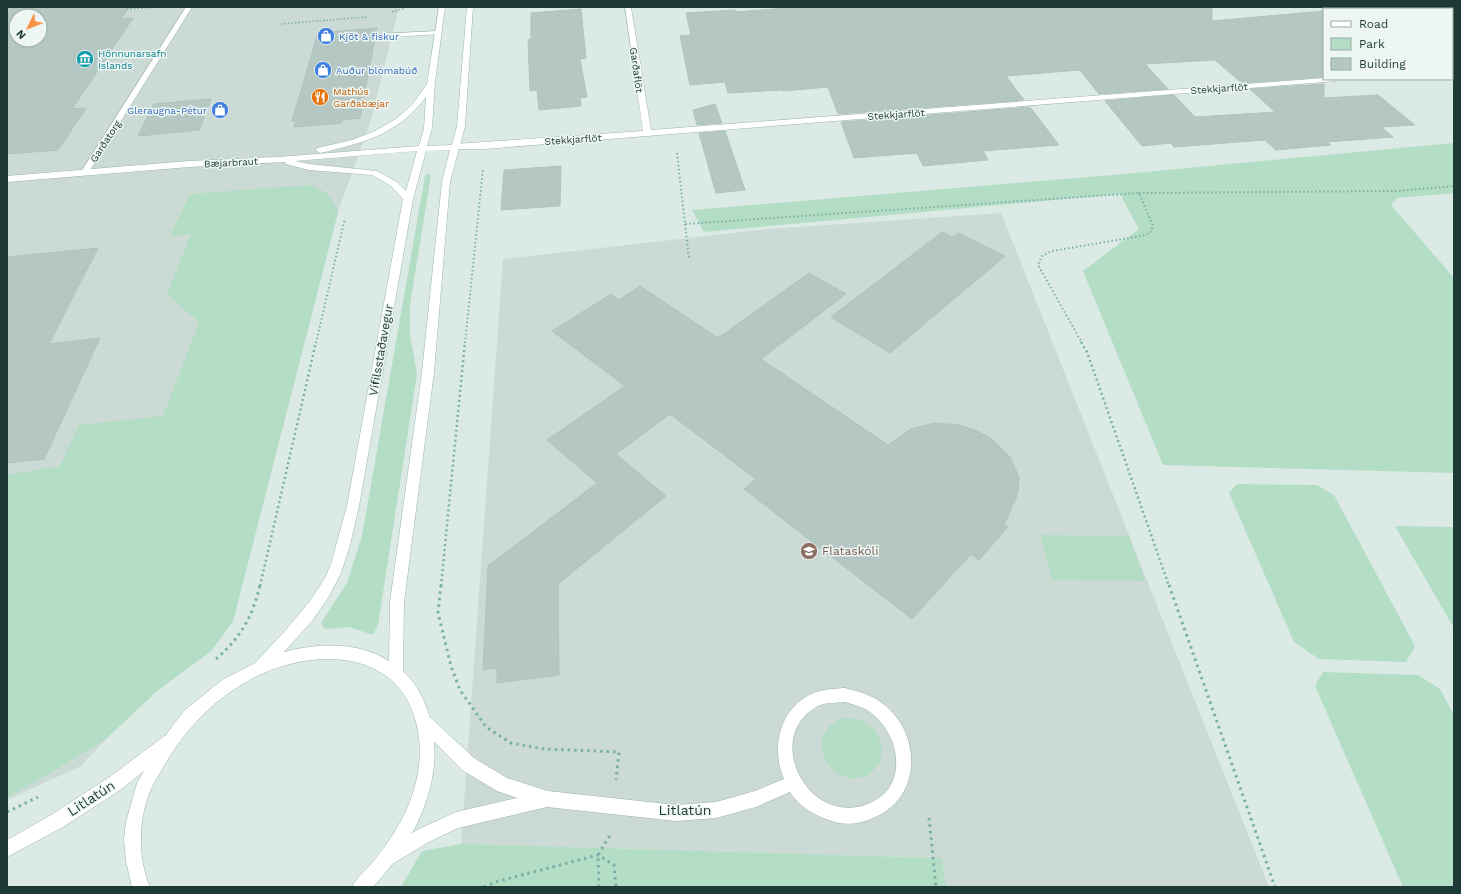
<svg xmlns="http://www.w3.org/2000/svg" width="1461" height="894" font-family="'Work Sans',sans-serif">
<rect width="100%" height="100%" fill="#dceae6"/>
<path fill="#cbdad5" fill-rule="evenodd" d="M7 7H399L371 120 338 212 233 621 211 651 157 691 107 738 81 766 7 800ZM16 16H40V40H16Z
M1001 213 1269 887H946L942 858 461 844 503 259 769 229Z"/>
<path fill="#b3ddc5" d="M1454 143V193L1397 198 1391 205 1454 278V473L1163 465 1083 271 1139 229 1120 194 704 232 692 210 1124 174Z
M428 173 431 175 410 305V335L417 374 378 625 373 635 349 627 325 629 321 623 347 583 362 536 425 176Z
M311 185C328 192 330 196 338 212L233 621 211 651 157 691 107 738 49 774 7 797V475L60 466 79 425 163 416 199 322 167 294 191 234 170 236 190 194Z
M1237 484 1317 485 1334 495 1415 646 1406 662 1319 659 1294 642 1229 493Z
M1395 526 1454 527V628Z
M1040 535 1129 536 1145 581 1052 580Z
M1323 672 1418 675 1440 689 1454 715V887H1403L1315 686Z
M843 718 859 719 874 729 882 745 880 763 869 775 852 779 835 773 824 759 821 741 829 726Z
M461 844 942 858 946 887H975H401L422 851Z"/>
<path fill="#b5c7c2" stroke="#afc3be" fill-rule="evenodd" d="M7 7H129L121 19 133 18 72 109 86 108 58 150 7 154ZM16 16H40V40H16Z
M800 7H1212V21L1324 11V77L1242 83 1215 60 1145 64 1168 89 1099 94 1080 70 1006 76 1024 100 838 114 828 87 783 91 782 90 728 93 725 82 690 85 680 36 691 35 686 13 735 10V12Z
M581 9 586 58 580 59 587 97 580 98 581 106 539 110 537 90 530 91 528 40 531 39V13Z
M377 28 376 34 374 35 375 38 360 118 342 120V123L294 127 296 121H292L318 33Z
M1324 84V98L1378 95 1415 125 1381 127 1393 137 1327 142 1331 145 1276 150 1265 140 1174 147 1171 143 1142 146 1105 101 1174 95 1195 117 1275 112 1250 89Z
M211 99 199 130 138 136 154 104Z
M715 104 722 123 697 125 693 110Z
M1030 107 1059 145 983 151 988 160 923 166 917 153 854 158 841 122Z
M725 131 745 190 716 193 699 133Z
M561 166 560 206 501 210 504 170Z
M942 232 952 237 958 233 1005 256 890 353 831 317Z
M98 248 49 344 100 338 44 459 7 463V257Z
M809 273 846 294 761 359 888 445 911 429 934 423 960 425 977 431 992 439 1010 457 1019 477 1018 492 1016 498 1004 525 1008 527 979 560 971 554 912 619 744 489 756 479 670 414 616 454 666 496 558 584 559 675 497 683V668L483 670 488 566 597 483 547 440 625 386 552 331 611 294 619 300 640 286 718 338Z"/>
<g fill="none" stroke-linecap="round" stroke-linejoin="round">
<defs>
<path id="lane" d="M186 7H192L89 172 85 175 82 174 81 172Z
M438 31 440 32V34L379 38 375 36 379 34Z"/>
<path id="street" d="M625 7H631L651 130 1324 78V79H1341L1337 81 484 149H452L451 147 455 144 643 131Z
M1452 68H1454V72H1452Z
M845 688C856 691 869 694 879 701 922 729 924 798 873 818 857 825 842 826 826 819 812 814 798 805 790 792L756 807 716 818 676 821 547 807 458 828 429 842 389 866 383 864 381 858 383 852 417 830 456 812 517 798 497 791 462 770 421 728 418 723 421 718 426 715 431 718 474 758 507 778 548 791 676 805 716 802 755 791 784 779C771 749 779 711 809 695 821 689 832 689 845 688ZM845 702C852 704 859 706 865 709 891 724 906 761 889 788 883 797 872 803 862 806 804 821 764 735 818 706 827 702 836 703 845 702Z
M168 734 173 737 176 742 173 747 123 788 63 827 7 857V840L51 815 111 776 163 737Z"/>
<path id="secondary" d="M439 7H445L435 82 432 128 427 146 452 145 457 126 467 7H473L465 126 450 182 434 372 404 602 403 671C417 684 425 700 430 718 447 780 414 843 373 887H352C357 877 365 871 372 863 392 839 409 812 416 782 421 762 421 741 416 722 397 649 315 648 257 676 216 696 183 731 161 771 158 776 154 782 152 787 138 817 137 857 150 887H132L126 861 124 839 126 822 137 783 157 748 173 725 185 710 222 680 255 663 284 632 310 601 325 578 331 564 347 506 403 199 391 186 372 175 309 170 286 164 285 162 189 167 7 182V176L189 161 278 157 419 146 424 128 426 97C399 134 363 143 320 153L316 150 317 148 352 140 375 131 396 119 412 105 427 84ZM450 150 442 182 422 372 390 602 389 661C358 641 317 643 284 652L312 621 328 598 341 573 350 545 359 506 413 199 426 151ZM417 151 406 191 397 182 377 171 309 164 295 161Z"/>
</defs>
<use href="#lane" stroke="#9fb2ae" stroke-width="1"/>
<use href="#street" stroke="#9fb2ae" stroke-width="1"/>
<use href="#secondary" stroke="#9bb6b1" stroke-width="1"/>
<path stroke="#7bb0a8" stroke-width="1.5" stroke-dasharray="1.5 2" stroke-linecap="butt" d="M1395 7 1398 9
M127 9 159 7
M392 12 405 8
M281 24 367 17"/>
<path stroke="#7bb0a8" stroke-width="2" stroke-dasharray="1.5 2.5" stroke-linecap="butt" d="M677 153 685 224 1139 193 1153 226 1150 233 1141 236 1052 251 1042 256 1038 265 1082 343
M1139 193 1397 191 1454 186
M685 224 689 258
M316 343 345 218
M465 343 483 169"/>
<path stroke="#7bb0a8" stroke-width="2.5" stroke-dasharray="2 3" stroke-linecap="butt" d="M1081 342 1087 352 1169 586
M260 586 316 342
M441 586 465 342"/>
<path stroke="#7bb0a8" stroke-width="3" stroke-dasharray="2.5 4" stroke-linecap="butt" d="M441 585 438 613 451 666 460 690 486 727 511 743 544 749 619 752 616 780
M1169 585 1275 887
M216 659C241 637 252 618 260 585
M7 812 38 797
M929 818 936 887
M484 887 499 881 598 855 614 865 616 887
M599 887 598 855 610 835"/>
<use href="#lane" fill="#fff" fill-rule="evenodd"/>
<use href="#street" fill="#fff" fill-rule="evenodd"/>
<use href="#secondary" fill="#fff" fill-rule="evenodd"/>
</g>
<defs>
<symbol id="shop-disc" viewBox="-11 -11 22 22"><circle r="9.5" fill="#3f7fe0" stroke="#edf6f3"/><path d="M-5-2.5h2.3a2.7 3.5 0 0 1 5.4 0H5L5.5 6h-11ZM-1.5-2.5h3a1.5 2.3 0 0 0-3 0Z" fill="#fff"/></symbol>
<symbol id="museum-disc" viewBox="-11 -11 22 22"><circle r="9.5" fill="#0f9aa8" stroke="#edf6f3"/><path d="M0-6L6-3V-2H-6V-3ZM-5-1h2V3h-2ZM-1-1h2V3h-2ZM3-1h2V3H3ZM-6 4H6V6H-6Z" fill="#fff"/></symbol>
<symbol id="restaurant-disc" viewBox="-11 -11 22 22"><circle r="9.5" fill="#e8710a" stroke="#edf6f3"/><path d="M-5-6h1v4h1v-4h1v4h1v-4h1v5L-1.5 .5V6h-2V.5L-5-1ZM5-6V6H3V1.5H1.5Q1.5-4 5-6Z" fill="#fff"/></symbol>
<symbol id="school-disc" viewBox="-11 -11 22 22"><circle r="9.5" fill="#8d6e63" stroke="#edf6f3"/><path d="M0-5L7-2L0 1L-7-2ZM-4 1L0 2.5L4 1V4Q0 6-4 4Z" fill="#fff"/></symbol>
</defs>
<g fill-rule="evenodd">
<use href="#shop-disc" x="316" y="26" width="20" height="20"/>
<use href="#museum-disc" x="75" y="49" width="20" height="20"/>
<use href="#shop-disc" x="313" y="60" width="20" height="20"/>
<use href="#restaurant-disc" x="310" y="87" width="20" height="20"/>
<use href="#shop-disc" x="210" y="100" width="20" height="20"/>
<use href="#school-disc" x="799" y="541" width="20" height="20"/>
</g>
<g text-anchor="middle" stroke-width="3" stroke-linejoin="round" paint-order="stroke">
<g font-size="10" fill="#366cbe" stroke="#edf6f3" text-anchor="start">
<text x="339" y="40">Kjöt &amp; fiskur</text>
<text x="336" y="74">Auður blómabúð</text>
<text x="207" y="114" text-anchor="end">Gleraugna-Pétur</text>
</g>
<g font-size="10" fill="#0d838f" stroke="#edf6f3" text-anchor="start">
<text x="98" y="57">Hönnunarsafn<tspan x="98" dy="12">Íslands</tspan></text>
</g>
<g font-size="10" fill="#1e3a37" stroke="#edf6f3">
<text transform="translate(637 70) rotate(82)" y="4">Garðaflöt</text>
<text transform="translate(1219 88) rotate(-4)" y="4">Stekkjarflöt</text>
<text transform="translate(896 114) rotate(-4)" y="4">Stekkjarflöt</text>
<text transform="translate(573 139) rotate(-4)" y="4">Stekkjarflöt</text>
<text transform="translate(105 141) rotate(-57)" y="4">Garðatorg</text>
<text transform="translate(231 162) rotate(-3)" y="4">Bæjarbraut</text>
</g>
<g font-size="10" fill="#c56008" stroke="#edf6f3" text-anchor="start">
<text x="333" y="95">Mathús<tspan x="333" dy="12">Garðabæjar</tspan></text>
</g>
<g font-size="12" fill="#1e3a37" stroke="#edf6f3">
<text transform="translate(381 350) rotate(-80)" y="4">Vífilsstaðavegur</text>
</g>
<g font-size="12" fill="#785e54" stroke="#edf6f3" text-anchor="start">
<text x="822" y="555">Flataskóli</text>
</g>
<g font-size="14" fill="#1e3a37" stroke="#edf6f3">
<text transform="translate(91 798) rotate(-33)" y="5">Litlatún</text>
<text x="685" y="815">Litlatún</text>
</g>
</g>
<rect width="1461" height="894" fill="none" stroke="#1e3a37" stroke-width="16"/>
<rect x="1323" y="8" width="130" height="72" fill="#edf6f3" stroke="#9aaba8"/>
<rect x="1331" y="21" width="20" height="6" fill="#ffffff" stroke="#9aaba8"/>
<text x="1359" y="28" font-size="12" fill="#1e3a37">Road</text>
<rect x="1331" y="38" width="20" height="12" fill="#b3ddc5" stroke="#9aaba8"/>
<text x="1359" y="48" font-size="12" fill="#1e3a37">Park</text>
<rect x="1331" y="58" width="20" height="12" fill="#b5c7c2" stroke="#9aaba8"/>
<text x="1359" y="68" font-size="12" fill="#1e3a37">Building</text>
<g transform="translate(28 28) rotate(227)"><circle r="19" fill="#edf6f3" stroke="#9aaba8"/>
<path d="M0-3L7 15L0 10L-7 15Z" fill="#fb9349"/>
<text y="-6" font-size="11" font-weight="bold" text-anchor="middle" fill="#1e3a37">N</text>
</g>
</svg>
